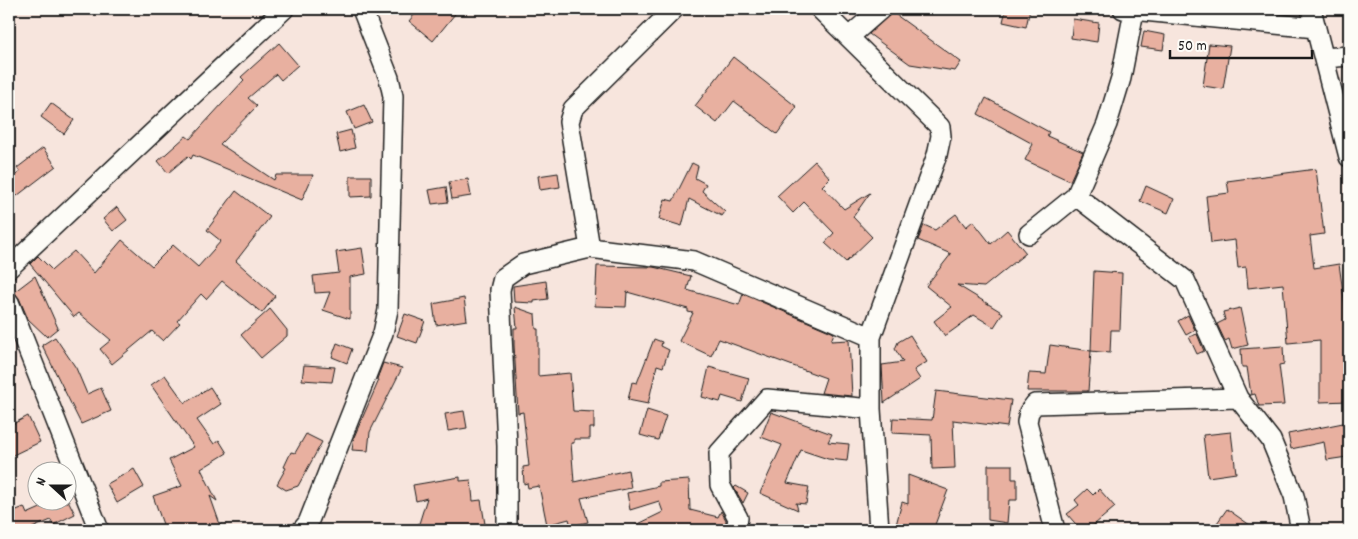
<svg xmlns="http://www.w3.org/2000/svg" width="1358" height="539" font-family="Dekko,sans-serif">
<rect width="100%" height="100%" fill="#f7e5dd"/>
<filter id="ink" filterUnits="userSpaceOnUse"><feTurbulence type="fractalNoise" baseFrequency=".02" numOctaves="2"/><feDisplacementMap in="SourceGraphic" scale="10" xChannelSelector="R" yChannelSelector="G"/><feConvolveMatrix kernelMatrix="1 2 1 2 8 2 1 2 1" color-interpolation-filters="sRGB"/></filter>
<g filter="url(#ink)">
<path fill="#e8b0a0" stroke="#1c1c1c" d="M419 9H459L433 41 409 21Z
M1006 9H1030L1026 27 1003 22Z
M892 12 961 62 955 71 910 64 869 34Z
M1073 19 1099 23 1097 42 1071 38Z
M1144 31 1165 35 1163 50 1141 47Z
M279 43 298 65 281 80 276 74 248 98 257 106 220 144 274 180 276 175H313L302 200 193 155 191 159 188 156 168 173 158 161 186 136 190 139 244 80 241 77Z
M1209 44 1230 46 1223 89 1203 86Z
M733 57 797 107 777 134 734 101 717 123 695 106Z
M986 98 1049 132 1047 136 1083 152 1070 181 1025 160 1033 144 978 114Z
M51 103 74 120 64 134 41 117Z
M364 105 372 122 354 129 347 112Z
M351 130 355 148 340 152 336 134Z
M43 148 56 166 9 202V180L20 172 17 168Z
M815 161 830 178 822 186 844 209 870 193 853 217 872 237 846 262 825 243 834 233 804 202 793 213 777 196Z
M692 163 698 166 695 178 706 184 702 191 725 212 722 216 689 199 682 226 659 219 665 199 673 201Z
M1316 169 1324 234 1310 236 1314 268 1339 264 1349 334V401L1320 402V340L1288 343 1283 284 1248 288 1246 267 1238 268 1235 240 1211 243 1206 196 1229 193 1227 181Z
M558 173 560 187 540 190 538 176Z
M350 176H371V196L350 197Z
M468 179 471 196 452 199 449 182Z
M1146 186 1174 199 1168 213 1140 201Z
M446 187 448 202 432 204 429 190Z
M236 191 270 217 236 261 275 296 262 313 222 281 206 299 201 294 177 321 180 323 163 341 152 331 112 364 100 349 111 340 79 313 74 317 30 264 38 256 52 270 74 251 94 273 122 240 152 266 173 245 198 267 221 241 207 230Z
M117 207 127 220 113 231 103 219Z
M956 214 966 227 973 221 991 244 1007 230 1026 253 984 287 957 285 1003 313 994 327 974 315 945 336 934 321 952 307 926 286 951 254 918 240 924 225 935 230Z
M362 248 366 274 350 277V319L323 310 330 292 315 293 313 276 339 273 336 252Z
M597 266 653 267 691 276 687 290 739 305 743 294 834 333 831 341 849 340 852 396 821 393 826 378 719 339 711 356 679 341 693 313 688 312V309L627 292 626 307 595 306Z
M1094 271 1122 273 1120 330H1111L1110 353 1091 351Z
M35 276 58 328 47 337 28 319 19 298 14 292Z
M546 281 548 299 534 301V303L514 302 513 286Z
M464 298 467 320 436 325 433 304Z
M515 307 535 314 536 329H538V376L570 373 573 411 594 412V428H590V439H574V443H571L574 482 628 470 631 488 581 498 588 522 571 526 569 519 547 525 539 486 528 488 527 483 524 484 523 467 529 466 523 412 518 413 514 345V328H517Z
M1240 308 1248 345 1232 349 1229 339 1225 341 1217 324 1225 320 1223 312Z
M270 309 287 330V336L261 358 241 335Z
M405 314 425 321 417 343 397 336Z
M1188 315 1195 330 1186 335 1178 321Z
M1197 334 1204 351 1197 354 1189 337Z
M910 335 927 362 914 370 920 379 884 403 882 365 903 362 895 349 898 342Z
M55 337 76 368 87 394 101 388 111 411 81 424 42 345Z
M654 339 662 342 661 346 669 350 663 367 657 365 648 404 628 400 632 382 637 383Z
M337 343 352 349 347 363 332 357Z
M1050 345 1091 351 1088 391H1027L1029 373 1046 374Z
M1283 346 1284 364 1279 365 1284 405 1259 406 1255 394 1251 395 1247 367H1242L1241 349Z
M383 363 402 368 370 432 368 451 352 450 354 437 379 380 377 379Z
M304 365 335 367 332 382 302 380Z
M709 367 749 378 742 402 722 396 720 402 702 397Z
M165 375 185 403 210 387 221 404 197 420 214 444 219 440 227 453 201 469 217 501 210 496 222 530H165L153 496 182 486 169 460 194 447 151 385Z
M936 391 1011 400 1007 427 953 420 955 468 932 469 931 435 892 433 893 418 932 420Z
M647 410 666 416 658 440 640 435Z
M464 411 467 428 448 431 445 414Z
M771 412 832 434 828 442 849 444 847 461 828 459 801 450 787 483 809 487 806 504 796 503 798 510 760 493 782 445 761 437Z
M28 416 40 442 9 457V426Z
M1343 423 1347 457 1327 460 1324 442 1291 449 1288 434Z
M1231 432 1236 473 1208 477 1203 435Z
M306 434 322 442 298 486 286 490 277 484 286 468 284 467 291 452 295 453Z
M988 465H1012V479H1017V500H1009L1007 523 988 520Z
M134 469 144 487 117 503 107 484Z
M908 475 948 490 933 530H917L896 525 902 502 908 504Z
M460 477V481L471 480 473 501 481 500 486 530H417L427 498 416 501 413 485Z
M689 480 690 510 718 517 721 511 726 520 725 530H626L663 512 659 501 630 510 627 493 659 486V482Z
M736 486 748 493 743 503 734 488Z
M1087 489 1093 495 1099 489 1115 507 1088 530H1081L1067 514 1079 505 1075 500Z
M68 500 75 514 53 525 51 520 32 528 33 530H9V513L24 507 27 514 54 502H68Z
M1227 509 1257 530H1212Z"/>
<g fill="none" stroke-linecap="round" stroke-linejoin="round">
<defs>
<path id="street" d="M820 9 940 127 941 136 937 155 871 337V409L879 530
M1123 9 1316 28
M1311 9 1349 157
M849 37 881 9
M1324 58 1349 56
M1076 196 1185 280 1238 398 1271 440 1294 496 1301 530
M1029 234 1076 196 1107 124 1121 78 1134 11
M590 248 569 122 573 109 674 9
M9 268 284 9
M9 302 99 530
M302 530 308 523 383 333 388 310 393 96 389 78 362 9
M507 530V446L500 290 503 278 523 264 590 248 694 261 871 337
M736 530 738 518 720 485 719 453 767 399 871 409
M1055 530 1027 422 1029 412 1035 404 1238 398"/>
</defs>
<use href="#street" stroke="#1c1c1c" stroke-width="22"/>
<use href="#street" stroke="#fdfcf7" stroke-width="19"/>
</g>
</g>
<rect width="1358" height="539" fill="none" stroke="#fdfcf7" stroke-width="30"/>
<rect x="15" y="15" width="1328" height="509" fill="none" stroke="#1c1c1c" stroke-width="2" filter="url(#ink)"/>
<g transform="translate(52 486) rotate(291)"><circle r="24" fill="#fdfcf7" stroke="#a3a29f"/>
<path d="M0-4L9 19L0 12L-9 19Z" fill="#1c1c1c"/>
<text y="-8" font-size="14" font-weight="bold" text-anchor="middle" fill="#1c1c1c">N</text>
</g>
<path d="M1170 50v8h142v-8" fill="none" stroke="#1c1c1c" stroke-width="2.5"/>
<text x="1178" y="50" font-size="15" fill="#1c1c1c" stroke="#fdfcf7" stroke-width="4" paint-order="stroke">50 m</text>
</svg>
